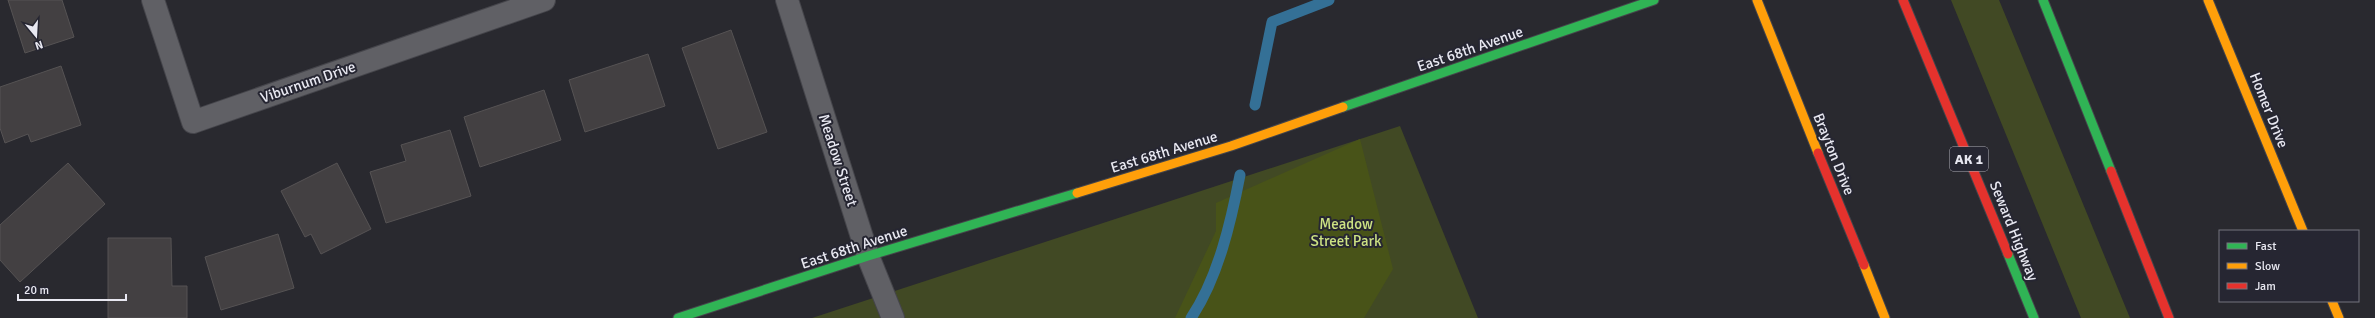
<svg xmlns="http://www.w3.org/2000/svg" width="2375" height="318" font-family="Signika,sans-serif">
<rect width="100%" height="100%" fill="#29292f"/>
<path fill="#414924" d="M1951 0H1999L2130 318H2081Z
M1400 126 1478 318H812Z"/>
<path fill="#485318" d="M1360 139 1393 269 1364 318H1175L1216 231V203Z"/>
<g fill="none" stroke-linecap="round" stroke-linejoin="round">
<path stroke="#347096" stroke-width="11" d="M1255 105 1272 22 1329 0
M1191 318C1218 278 1231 222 1240 175"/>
</g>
<path fill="#434042" stroke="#565354" d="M8 0H62L74 37 25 53Z
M731 30 767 132 718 149 682 48Z
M648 54 665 106 585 132 569 80Z
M61 66 81 125 31 142 28 134 5 143 0 128V87Z
M544 90 561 140 480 167 464 117Z
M450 130 471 196 386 223 370 172 406 161 401 145Z
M68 163 105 204 20 282 0 260V225Z
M337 163 371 229 321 254 311 234 305 237 281 191Z
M278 234 294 288 221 310 205 257Z
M108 238H171L172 286H187V318H108Z"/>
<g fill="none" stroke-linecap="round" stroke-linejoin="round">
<defs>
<path id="street" d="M153 0 193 122 544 0
M787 0 868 256 893 318"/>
<path id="fast" d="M2043 0 2111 171
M1343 107 1654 0
M2008 254 2034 318
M678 318 868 256 1077 193"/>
<path id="slow" d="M1757 0 1818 153
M2208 0 2303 231
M1077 193 1231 146 1343 107
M1864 265 1885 318
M2332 301 2339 318"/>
<path id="jam" d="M1903 0 2008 254
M1818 153 1864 265
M2111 171 2169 318"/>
</defs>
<use href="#street" stroke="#45454b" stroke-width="24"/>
<use href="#fast" stroke="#45454b" stroke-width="11"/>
<use href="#slow" stroke="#45454b" stroke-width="11"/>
<use href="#jam" stroke="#45454b" stroke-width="11"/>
<use href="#street" stroke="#606065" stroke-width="22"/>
<use href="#fast" stroke="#30b455" stroke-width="9"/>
<use href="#slow" stroke="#ff9f0a" stroke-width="9"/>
<use href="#jam" stroke="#e5322d" stroke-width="9"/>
</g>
<g text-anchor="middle" stroke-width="4" stroke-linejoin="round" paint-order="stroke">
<rect fill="#262632" stroke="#aeaeb8" stroke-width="1" x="1950" y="147" width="38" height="24" rx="3"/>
<g font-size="14" font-weight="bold" fill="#e8e8f1">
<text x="1969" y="164">AK 1</text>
</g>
<g font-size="15" fill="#e8e8f1" stroke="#262632">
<text transform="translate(1470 49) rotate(-19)" y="5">East 68th Avenue</text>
<text transform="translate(308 82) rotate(-19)" y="5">Viburnum Drive</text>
<text transform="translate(2269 110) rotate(68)" y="5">Homer Drive</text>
<text transform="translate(1164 152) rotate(-17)" y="5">East 68th Avenue</text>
<text transform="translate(1834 154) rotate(68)" y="5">Brayton Drive</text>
<text transform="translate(838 160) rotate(72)" y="5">Meadow Street</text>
<text transform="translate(2014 231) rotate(68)" y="5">Seward Highway</text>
<text transform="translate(854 247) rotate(-18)" y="5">East 68th Avenue</text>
</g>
<g font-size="15" fill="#cde283" stroke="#262632">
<text x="1346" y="229">Meadow<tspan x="1346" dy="17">Street Park</tspan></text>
</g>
</g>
<rect x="2219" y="230" width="140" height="72" fill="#262632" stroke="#74747e"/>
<rect x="2227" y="243" width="20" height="6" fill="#30b455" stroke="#74747e"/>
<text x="2255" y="250" font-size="12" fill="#e8e8f1">Fast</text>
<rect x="2227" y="263" width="20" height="6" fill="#ff9f0a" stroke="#74747e"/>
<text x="2255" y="270" font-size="12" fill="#e8e8f1">Slow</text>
<rect x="2227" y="283" width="20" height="6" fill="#e5322d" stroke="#74747e"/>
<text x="2255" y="290" font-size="12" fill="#e8e8f1">Jam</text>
<g transform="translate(36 36) rotate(162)" stroke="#262632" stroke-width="3" paint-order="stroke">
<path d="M0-3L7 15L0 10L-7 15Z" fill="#e8e8f1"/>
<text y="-6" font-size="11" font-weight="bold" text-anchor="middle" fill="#e8e8f1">N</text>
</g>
<path d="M18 294v6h108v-6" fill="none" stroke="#e8e8f1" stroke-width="2"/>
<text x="24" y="294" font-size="12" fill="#e8e8f1" stroke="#262632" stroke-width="3" paint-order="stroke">20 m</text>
</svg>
